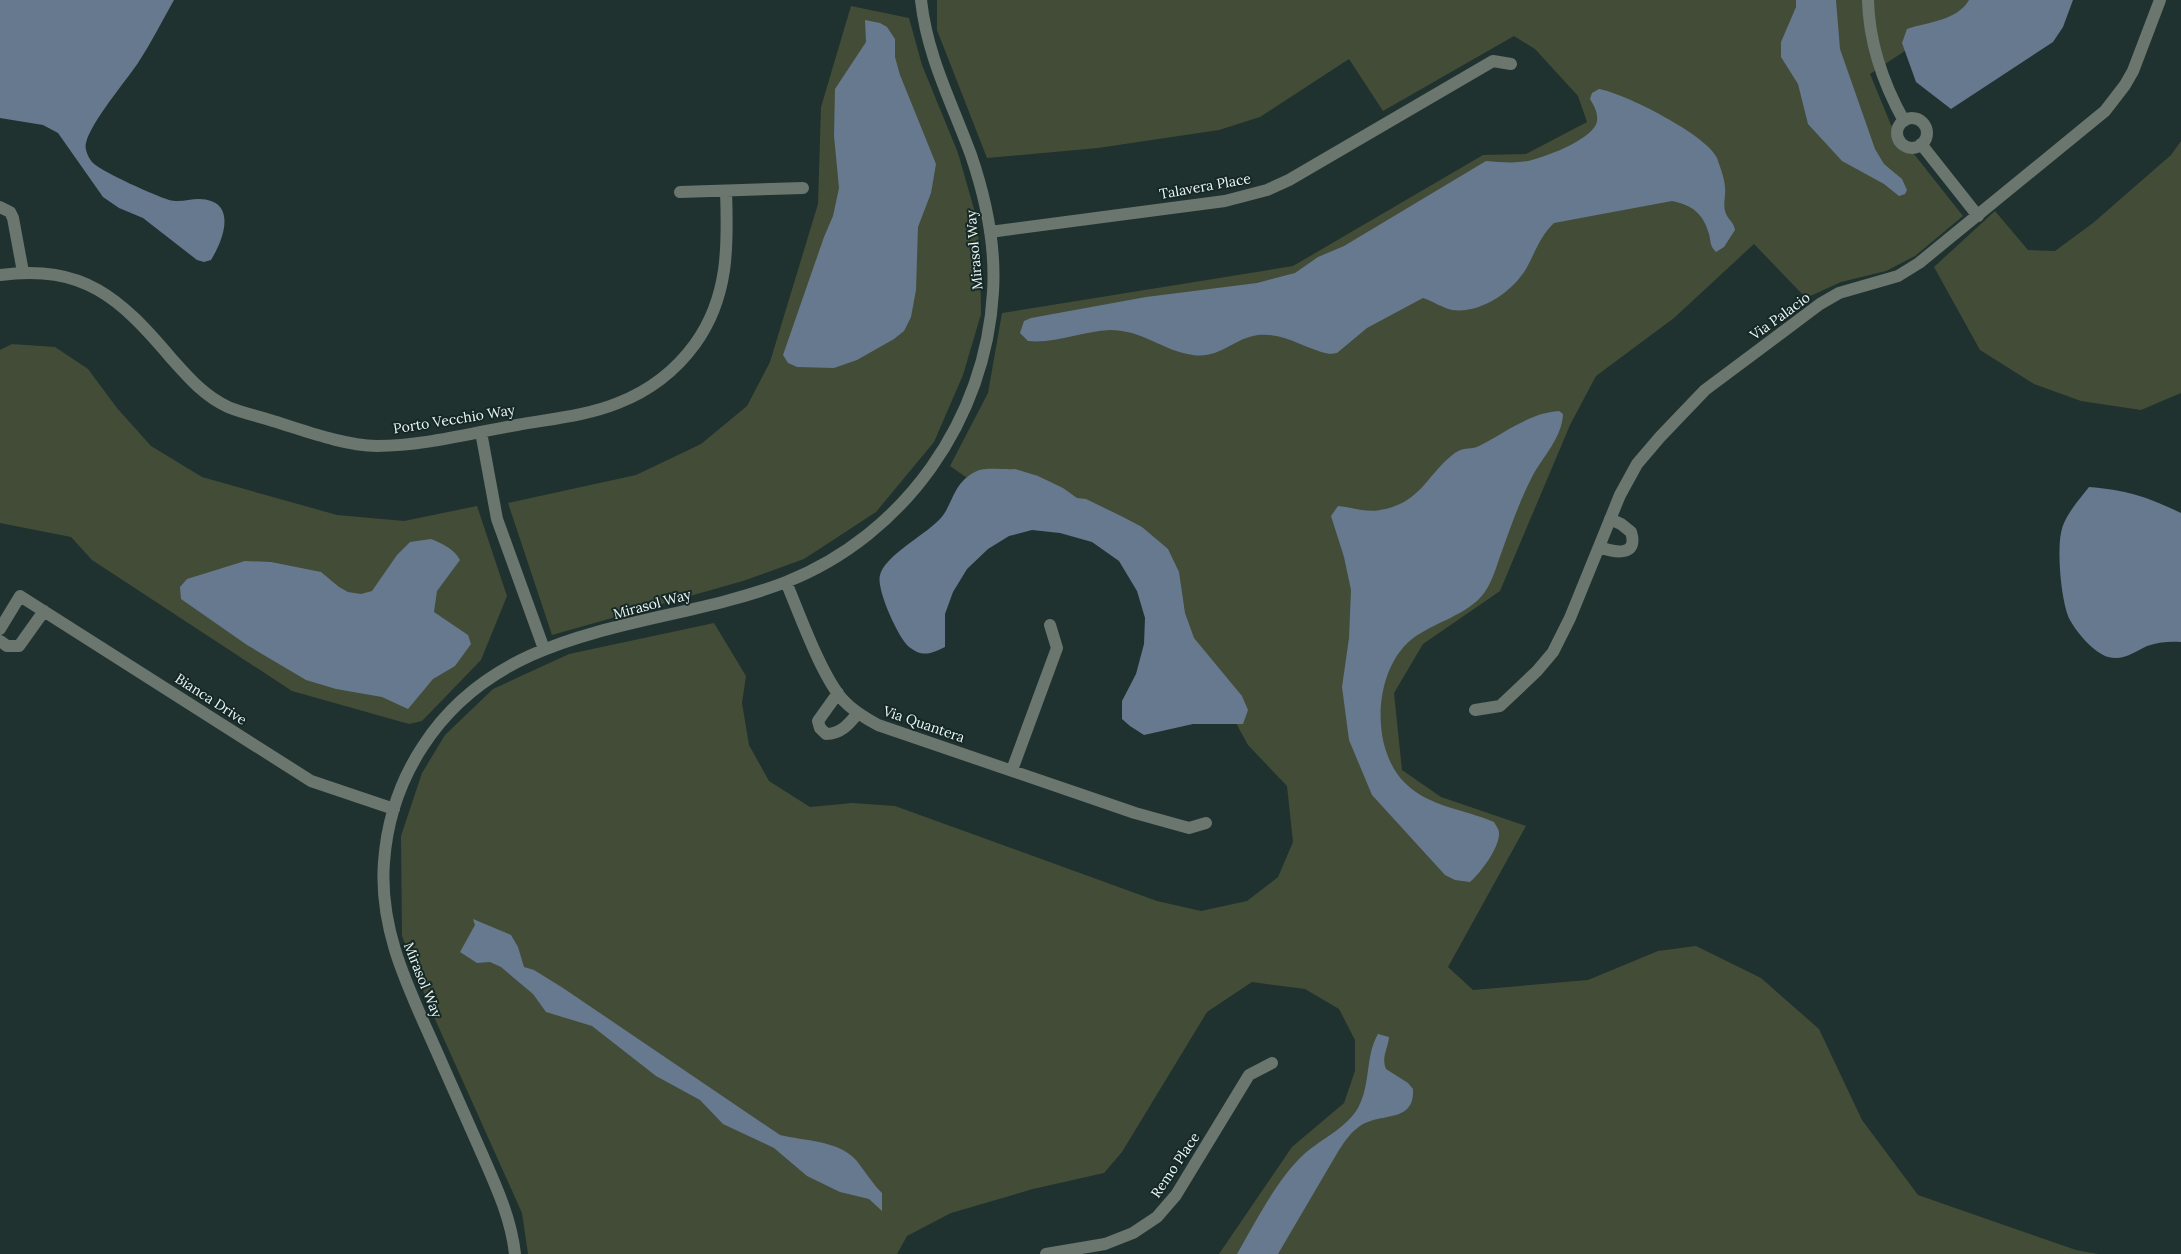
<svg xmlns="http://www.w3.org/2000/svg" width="2181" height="1254" font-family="Lora,serif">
<rect width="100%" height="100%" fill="#1f3230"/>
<path fill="#434c36" d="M937 0H1982L1870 74 1891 125 1963 216 1915 256 1886 271 1841 282 1806 298 1754 244 1674 318 1596 376 1570 425 1500 591 1423 644 1394 693 1402 770 1441 797 1526 826 1448 967 1473 990 1588 980 1658 951 1696 946 1761 978 1819 1029 1862 1120 1918 1195 2076 1250 2098 1254H1219L1292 1147 1344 1103 1355 1071V1040L1339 1009 1305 989 1252 982 1207 1012 1122 1152 1104 1173 1033 1189 951 1213 907 1236 897 1254H528L522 1213 430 1008 402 936 401 836 422 773 445 735 493 689 569 654 714 623 746 676 742 703 749 745 769 781 810 807 852 803 895 806 1157 901 1201 911 1247 901 1278 877 1293 842 1287 786 1248 745 1159 582 1082 521 990 494 950 466 988 393 1002 313 1293 266 1483 155 1526 154 1587 122 1578 96 1535 49 1514 36 1383 111 1349 59 1260 117 1219 130 1098 148 987 158 937 30Z
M851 6 909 18 922 65 958 153 974 209 980 248 981 314 963 375 934 442 876 512 804 559 743 581 552 635 508 503 636 475 701 444 747 406 770 362 818 204 821 107Z
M2181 141V393L2141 410 2081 401 2034 384 1980 350 1934 267 1995 211 2028 250 2055 251 2093 223 2171 155Z
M12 344 55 347 88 369 117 408 151 446 202 477 337 515 404 521 477 506 507 596 481 660 422 721 409 724 292 691 92 560 71 537 0 523V350Z"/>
<path fill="#66798f" d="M0 0H174C162 21 151 43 138 63 125 82 91 122 86 143 84 149 89 159 93 163 104 173 154 195 169 200 180 203 189 199 199 199 238 200 224 239 211 260L204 262 197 260 143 218 119 208 103 197 58 133 43 125 0 118Z
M1796 0H1836L1840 49 1875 149 1884 164 1902 179 1907 190 1905 194 1899 196 1884 184 1842 161 1808 124 1798 84 1781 57V42L1796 7Z
M1969 0H2073L2063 27 2053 42 1951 109 1916 82 1902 43 1907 29C1927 22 1957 21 1969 0Z
M865 20 880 23 887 27 895 39V57L900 75 936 164 931 193 918 227 916 290 911 317 904 331 894 339 857 360 834 368 797 367 788 363 783 355 824 237 833 216 839 188 834 136 835 89 866 42Z
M1599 89C1624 93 1707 135 1717 158 1720 167 1725 179 1725 188 1726 195 1723 203 1725 211 1727 219 1734 222 1735 230L1724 247 1716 252C1710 246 1711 243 1709 234 1703 213 1692 205 1672 201L1554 223C1540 236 1535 253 1526 269 1512 292 1480 314 1452 310 1443 308 1432 301 1423 298L1367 328 1337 353 1330 354C1304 349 1285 332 1258 335 1234 338 1220 359 1193 355 1163 351 1143 330 1110 330 1083 331 1055 344 1028 341L1020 333 1024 321 1031 318 1146 297 1257 283 1295 273 1318 257 1344 246 1486 161C1501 162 1517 164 1532 160 1548 156 1595 138 1597 121 1598 112 1594 106 1590 99L1592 93Z
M1559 411 1563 414C1562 438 1543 456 1532 477 1520 500 1511 526 1502 551 1496 567 1492 585 1480 598 1461 617 1433 623 1412 639 1373 670 1370 749 1405 783 1429 807 1464 809 1494 822 1496 826 1499 829 1499 833 1500 847 1480 874 1470 882L1455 880 1445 875 1372 795 1349 740 1342 687 1349 638 1351 590 1344 557 1331 516 1338 506C1352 507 1366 513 1380 510 1419 504 1426 477 1451 456 1464 445 1469 451 1479 446 1505 433 1529 413 1559 411Z
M1015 469 1038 476 1063 488 1077 498 1086 499 1123 517 1142 527 1168 549 1179 572 1185 613 1194 638 1242 696 1248 710 1243 724H1193L1144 735 1130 726 1122 719V701L1136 674 1144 644 1145 618 1137 591 1119 561 1092 542 1060 533 1032 530 1009 536 988 549 967 569 953 592 945 614V647C936 651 930 655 920 653 916 652 910 648 907 645 897 634 876 589 880 575 885 556 923 536 938 521 954 506 951 483 977 471 986 467 1004 470 1015 469Z
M2089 487C2126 490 2148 497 2181 513V642C2171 641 2157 642 2147 646 2134 652 2124 661 2108 657 2093 652 2077 633 2070 620 2061 603 2057 551 2061 533 2064 516 2079 500 2089 487Z
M431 539C443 544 453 548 460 560L437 591 434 612 468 635 471 644 455 666 433 679 408 709 382 697 336 689 306 680 247 645 181 599 180 587 187 579 245 561 271 562 321 572 339 587 348 592 361 594 372 591 397 555 410 542Z
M473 919 511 935 518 947 524 967 534 970 563 988 780 1135C804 1141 838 1140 856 1160 865 1171 872 1183 882 1193V1211L869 1199 840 1192 807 1176 774 1148 723 1124 700 1100 656 1076 592 1026 546 1012 533 994 501 967 490 962 477 963 460 952 475 925Z
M1378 1034 1389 1037C1388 1049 1381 1057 1386 1069L1408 1083 1413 1089C1415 1124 1380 1112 1360 1126 1351 1132 1345 1141 1339 1150L1278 1254H1237C1255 1223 1275 1183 1300 1158 1318 1140 1345 1130 1358 1108 1371 1085 1365 1056 1378 1034Z"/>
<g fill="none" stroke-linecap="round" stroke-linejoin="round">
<path stroke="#6a766e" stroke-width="12" d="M1868 0C1869 44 1883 83 1904 121
M1897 133a15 15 0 1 1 30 0a15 15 0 1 1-30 0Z
M1921 144 1978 216
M680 192 803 188
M0 207 10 212 13 218 23 272
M990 232 1225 201 1267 190 1289 180 1493 61 1511 64
M0 275C84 264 120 298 171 358 188 377 204 396 228 407 242 413 258 416 273 421 306 431 342 445 377 446 424 446 471 433 517 425 550 419 586 416 618 403 649 391 676 370 695 344 729 297 728 245 726 191
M481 432 497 519 544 649
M1599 547C1613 552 1639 558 1631 532L1621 524 1610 519
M786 582C800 615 821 675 843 700 853 711 865 718 878 725L1135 813 1189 828 1206 823
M0 629 20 596 311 781 394 809
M0 641 7 646H19L44 611
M838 693 818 721 820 728 826 734C841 734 849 724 858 713
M1475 710 1500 706 1537 671 1553 652 1570 618 1620 495 1637 464 1660 437 1705 390 1820 304 1839 293 1898 276 1919 263 2105 111 2125 85 2133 71 2160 0
M1012 770 1057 648 1050 625
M515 1254C511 1218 496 1186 482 1154 465 1116 449 1079 432 1041 406 983 379 927 384 862 387 821 400 781 423 746 505 619 659 631 786 582 905 535 986 419 993 292 996 245 986 199 971 155 952 103 927 56 921 0
M1046 1254 1105 1244 1133 1233 1157 1217 1176 1195 1249 1075 1272 1063"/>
</g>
<g text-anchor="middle" stroke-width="4" stroke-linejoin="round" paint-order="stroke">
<g font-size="14" fill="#ecf8f6" stroke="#152826">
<text transform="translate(1205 186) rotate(-10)" y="5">Talavera Place</text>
<text transform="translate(974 250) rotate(-95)" y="5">Mirasol Way</text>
<text transform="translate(1780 316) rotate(-36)" y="5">Via Palacio</text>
<text transform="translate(454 419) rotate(-9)" y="5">Porto Vecchio Way</text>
<text transform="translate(652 604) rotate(-15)" y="5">Mirasol Way</text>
<text transform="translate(211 699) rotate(33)" y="5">Bianca Drive</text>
<text transform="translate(924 724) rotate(19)" y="5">Via Quantera</text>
<text transform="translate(423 980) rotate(68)" y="5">Mirasol Way</text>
<text transform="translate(1175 1165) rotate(-56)" y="5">Remo Place</text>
</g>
</g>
</svg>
